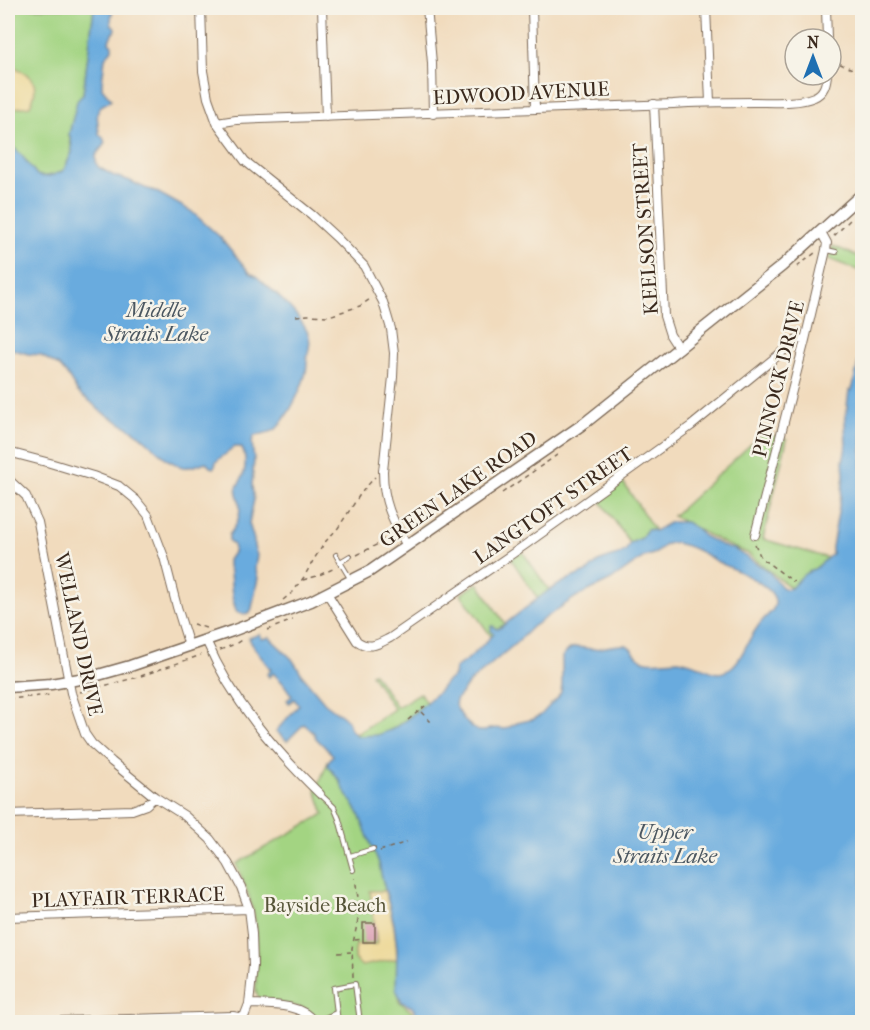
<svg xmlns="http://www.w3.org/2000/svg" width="870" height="1030" font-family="'IM FELL French Canon',serif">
<rect width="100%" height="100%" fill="#f7f3e8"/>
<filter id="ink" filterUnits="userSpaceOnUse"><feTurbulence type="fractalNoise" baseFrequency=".0167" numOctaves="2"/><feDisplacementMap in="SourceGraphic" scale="12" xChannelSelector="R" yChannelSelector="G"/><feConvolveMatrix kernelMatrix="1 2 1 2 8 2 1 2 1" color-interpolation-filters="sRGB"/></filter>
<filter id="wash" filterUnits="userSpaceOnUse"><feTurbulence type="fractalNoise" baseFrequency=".008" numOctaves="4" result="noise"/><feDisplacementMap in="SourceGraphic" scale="24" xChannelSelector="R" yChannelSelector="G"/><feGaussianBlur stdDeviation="1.35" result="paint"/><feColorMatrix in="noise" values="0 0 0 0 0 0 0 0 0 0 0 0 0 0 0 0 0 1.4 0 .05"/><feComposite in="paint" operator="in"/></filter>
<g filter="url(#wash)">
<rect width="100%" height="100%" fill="#f1dbbd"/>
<path fill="#a3d482" stroke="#6f7f50" stroke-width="1.5" d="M8 8H94L83 94 69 134 72 152 64 170 54 175 40 177 37 175 17 151 8 142Z
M833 246 862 258V272L829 259Z
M763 433 787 439 763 539 828 558 791 588 747 553 725 544 673 516Z
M621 479 655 531 649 529 644 533 642 538 630 543 597 496Z
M522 551 549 590 538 599 511 559Z
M478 583 505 624 497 629 494 634 491 636 461 594Z
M374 673 397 707 420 693 426 703C405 721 387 739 357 736L355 735 394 709 371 674Z
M328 762 364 821 397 890 399 1001 411 1011 419 1022H320L312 1014 304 1008 263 1000 259 998 256 993C255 976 258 959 257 941 257 915 247 888 236 864L324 814 316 790Z"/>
<path fill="#eeda9e" stroke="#94825e" stroke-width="1.5" d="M8 63C28 75 43 79 30 106L8 109Z
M370 891H385C392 913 397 936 397 959L362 966 354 959 356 945 377 944Z"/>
<path fill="#69abde" stroke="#526a7e" stroke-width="1.5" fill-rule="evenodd" d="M94 8H113L111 20V24L116 28 115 32C111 34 110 37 109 42L112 45V49L105 58 102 82V88L111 99 110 101 101 106 97 114 99 134C116 148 88 147 98 167L114 176 128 180 145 188 155 191 191 211 220 237 250 273 256 276C274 292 295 309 307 331 312 341 309 347 307 358 307 362 307 367 306 372 302 389 288 417 276 429 270 434 261 433 254 436L252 442 254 460 252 486 254 500 249 523 254 540V547L257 555 255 568 258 578 252 608 251 611 246 614 238 613 236 611 232 596 230 572 228 567V560L234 551 233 544 229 541V535C237 524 242 515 239 500 238 496 235 491 237 487 238 484 241 481 242 478 246 469 247 455 241 447H234C228 453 222 456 216 462L215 466 213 468 210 467 206 462C199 464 190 469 183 467 178 466 173 462 168 460L136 432 100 411 91 402 82 396 77 391 68 376 59 366 40 355 28 354 8 348V142L23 157 37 175C46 179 56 174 64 170L72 152 71 140 69 134 77 101 83 94Z
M862 354V1022H422L412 1007 402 1002 396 989 397 949 394 924 381 874 379 863 371 845 358 812 344 790 340 781 328 766V762L333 755 316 738 314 733 304 724 287 741 276 731 299 705 294 699 289 703 287 700 292 696 283 683 273 673 269 677 267 674 271 670C264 659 254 651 249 638L260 634 262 639 270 637 271 639 292 659 305 679 325 703 345 718 348 722 350 729 357 736 377 735 391 730 407 719 439 691 446 682 454 676 455 668 468 659 494 634 491 631V626H493L497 629 501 627 549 590 569 579 588 571 598 562 620 554 626 550 630 543 642 538 647 529 655 531 671 522H686L697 529 703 536 727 548 734 549 764 568 770 573 782 587 786 589 791 588 803 575 816 568 832 554V547L843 484 844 474 843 461 846 447 845 423 849 390H852L860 355ZM670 543C670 543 678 543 679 544 692 546 705 554 716 561 730 568 773 584 775 601 776 610 768 614 763 620 759 624 756 629 753 634 745 646 740 664 726 671 716 677 706 668 697 665 691 663 684 661 679 660 668 660 657 663 647 661 635 660 634 647 626 645 619 644 602 648 595 649 587 650 580 645 572 648 568 650 565 653 562 657V685L561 692 557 699 551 704 541 715 534 719 517 723 506 729C499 729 492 726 485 731H478L472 727 464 720 455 705 456 700 469 683 516 643 532 627 576 597 611 580 644 557 656 553 665 545Z"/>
<g id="blocks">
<path fill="#dca1b6" d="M363 923H375V942H363Z"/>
</g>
</g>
<g filter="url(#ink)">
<use href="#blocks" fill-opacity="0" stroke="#7b6856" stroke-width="1.5"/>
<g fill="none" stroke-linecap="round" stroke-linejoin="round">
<defs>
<path id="service" d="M827 250 836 252
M336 555 351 580
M340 562 350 556
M320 794 334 807 339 819 353 870
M350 856 373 849
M316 1022 336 1013
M338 1022 334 988 355 984 360 1022H356"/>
<path id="minor" d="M201 8 203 71 208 98 217 123 245 161 312 215 337 238 364 266 383 302 391 329 394 353 393 377 383 471C383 503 392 519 407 546
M322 8 326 117
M427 8 432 63 433 114
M532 8 535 109
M706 8 710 102
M826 8 827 39
M654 104 664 316 670 335 679 349
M217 123 236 120C382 115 527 109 673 104 701 102 728 102 755 102 773 102 798 104 814 97 824 93 826 84 827 75
M8 452 50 463 93 476 119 486 136 500 148 515 164 557 177 607 189 646
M8 479 26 496 38 522 71 693 85 734 92 744 112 762 155 797 185 816 210 839 228 863 241 887 249 909 252 934 253 966 249 1004 242 1022
M755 535 805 340 826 250 827 243 821 232
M327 593 357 641C370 650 378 644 390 638L525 545 691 426 798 339 805 340
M206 640C232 701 273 748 320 794
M8 814 132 810 146 805 155 797
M8 917 249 909
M249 1004C270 1005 301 1003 314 1022
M26 1022 233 1016 243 1018"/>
<path id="tertiary" d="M8 687 51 684 91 677 130 666 232 631 311 601 370 571 586 422 782 266 862 194"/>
</defs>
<use href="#service" stroke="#7b6856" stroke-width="6"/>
<use href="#minor" stroke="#7b6856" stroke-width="10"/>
<use href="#tertiary" stroke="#7b6856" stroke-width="13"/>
<path stroke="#7b6856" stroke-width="1.5" stroke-dasharray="4.5 4.5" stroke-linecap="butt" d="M831 60 862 73
M834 236 850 220
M797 267 815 253
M296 316 308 315 329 316 360 306 370 299
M502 493 560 453
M755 544 761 558 794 582
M357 555 378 544 390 533
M303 580 317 576 335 568
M283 600 293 592 304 577 314 559 326 541 338 528 361 493 375 477
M193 624 206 628
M267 630 293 620
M220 650 235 644 243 639
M80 692 138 677 201 655
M8 699 51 695
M421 712 433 724
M408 720 425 706
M380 851 407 842
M355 940 363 939
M338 953 351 952
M353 977 352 948 358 920 359 904 355 878"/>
<use href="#service" stroke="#fff" stroke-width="4"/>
<use href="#minor" stroke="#fff" stroke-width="8"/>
<use href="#tertiary" stroke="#fff" stroke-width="10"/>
</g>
</g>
<g text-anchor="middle" stroke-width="5" stroke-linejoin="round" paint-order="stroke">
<g font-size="20" fill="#3b2a1e" stroke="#f7f3e8">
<text transform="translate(521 93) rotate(-3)" y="7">EDWOOD AVENUE</text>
<text transform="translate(645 229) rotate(-94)" y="7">KEELSON STREET</text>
<text transform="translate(778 379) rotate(-76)" y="7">PINNOCK DRIVE</text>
<text transform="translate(458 489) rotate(-35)" y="7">GREEN LAKE ROAD</text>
<text transform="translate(553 505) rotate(-35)" y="7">LANGTOFT STREET</text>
<text transform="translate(79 634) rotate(78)" y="7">WELLAND DRIVE</text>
<text transform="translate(128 897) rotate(-2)" y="7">PLAYFAIR TERRACE</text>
</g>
<g font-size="20" fill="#555437" stroke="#f7f3e8">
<text x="325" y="912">Bayside Beach</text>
</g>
<g font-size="21" font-style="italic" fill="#4b5761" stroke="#f7f3e8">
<text x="156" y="317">Middle<tspan x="156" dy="24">Straits Lake</tspan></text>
<text x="665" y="839">Upper<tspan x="665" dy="24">Straits Lake</tspan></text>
</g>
</g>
<rect width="870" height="1030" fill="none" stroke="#f7f3e8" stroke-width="30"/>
<g transform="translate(813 57)"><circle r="28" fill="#f7f3e8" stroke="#aca397" stroke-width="1.5"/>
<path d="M0-4.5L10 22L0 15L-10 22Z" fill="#1f6fb2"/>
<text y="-9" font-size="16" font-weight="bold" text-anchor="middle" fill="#3b2a1e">N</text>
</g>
</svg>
